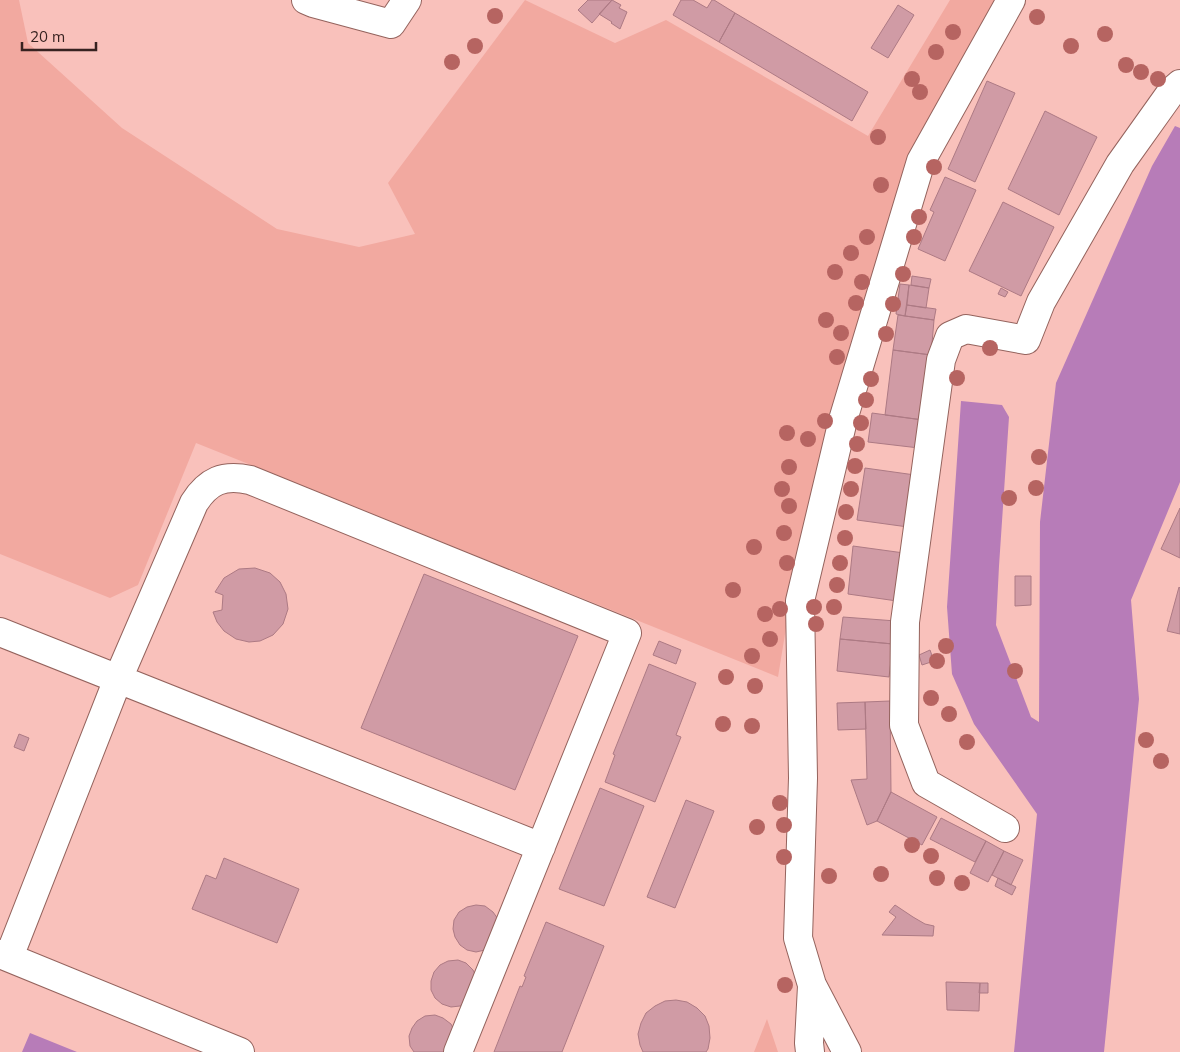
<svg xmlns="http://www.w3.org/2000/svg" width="1180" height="1052" font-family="Mulish,sans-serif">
<rect width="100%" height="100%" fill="#f9c1bb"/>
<path fill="#f2a9a0" d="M0 0H19L28 43 122 128 277 229 359 247 415 234 388 183 525 0 615 43 666 20 868 136 950 0H1001L913 161 793 585 778 677 196 443 138 585 110 598 0 554Z
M767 1019 778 1052H754Z"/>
<path fill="#b77cb8" d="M1175 126 1180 128V482L1131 600 1139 699 1104 1052H1014L1037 814 974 724 952 674 947 607 961 401 1002 405 1009 417 999 566 996 625 1031 717 1039 722 1040 522 1056 383 1152 166Z
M30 1033 77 1052H22Z"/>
<path fill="#d09ba5" stroke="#ad7a84" d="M588 0H612L592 23 578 10Z
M612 0 621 5 619 8 627 12 620 29 611 23 612 22 599 14Z
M681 0H693L707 8 712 0H714L735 13 719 42 673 15Z
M898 5 914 15 888 58 871 48Z
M735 13 868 92 852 121 719 42Z
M987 81 1015 93 975 182 948 169Z
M1045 111 1097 137 1059 215 1008 189Z
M945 177 976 190 945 261 918 249 934 212 930 210Z
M1003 202 1054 227 1021 296 969 271Z
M912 276 931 279 929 288 911 285Z
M900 284 909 285 905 316 896 314Z
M909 285 929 288 926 308 907 305Z
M1001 288 1008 292 1005 297 998 294Z
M907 305 936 309 934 320 905 316Z
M898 315 934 320 931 355 893 350Z
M893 350 931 355 923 420 885 415Z
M872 413 923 420 919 448 868 442Z
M865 468 915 475 908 527 857 520Z
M1180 508V558L1161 549Z
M853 546 904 553 897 601 848 594Z
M255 568 270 573 280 582 286 594 288 609 283 624 273 635 260 641 249 642 236 639 224 631 217 622 213 612 222 610 223 595 215 592 224 578 239 569Z
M424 574 578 636 515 790 361 728Z
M1015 576H1031V605L1015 606Z
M1179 587 1180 588V634L1167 631Z
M843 617 896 621 893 644 840 639Z
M840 639 893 644 889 677 837 671Z
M659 641 681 650 676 664 653 655Z
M930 650 934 661 922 665 919 655Z
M649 664 696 683 676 735 681 737 655 802 605 782 615 755 613 754Z
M890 701 891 792 877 821 867 825 851 780 867 779 865 702Z
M865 702 866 729 838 730 837 703Z
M19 734 29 738 24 751 14 747Z
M600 788 644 806 604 906 559 889Z
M891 792 937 817 922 845 877 821Z
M686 800 714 811 675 908 647 897Z
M941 818 986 841 975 862 930 839Z
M986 841 1004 851 988 882 970 873Z
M1004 851 1023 860 1011 885 992 875Z
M224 858 299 889 277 943 192 909 206 875 216 879Z
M998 878 1016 887 1012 895 995 886Z
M476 905 485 906 493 912 498 919 485 950 476 952 467 950 460 945 455 937 453 929 454 920 459 912 467 907Z
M895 905 913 917 925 924 934 926 933 936 882 935 896 917 889 912Z
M546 922 604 946 562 1052H494L520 986 522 987 526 977 524 976Z
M458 960 466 963 473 970 477 978 469 1003 460 1006 451 1007 442 1004 435 998 431 990V981L434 972 440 965 448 961Z
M946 982 980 983 979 1011 947 1010Z
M980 983H988V993H979Z
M676 1000 687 1002 697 1008 705 1016 709 1026 710 1038 708 1049 706 1052H643L640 1045 638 1034 641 1023 646 1013 655 1006 665 1001Z
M435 1015 443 1018 451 1024 455 1032 451 1052H414L410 1046 409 1036 412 1028 417 1021 425 1016Z"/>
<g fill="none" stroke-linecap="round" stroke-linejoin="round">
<defs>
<path id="minor" d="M306 0 313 3 391 24 407 0
M0 632 541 847
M1005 828 926 783 904 725 905 622 941 360 950 336 966 329 1026 340 1041 302 1120 164 1172 91 1180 84
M0 954 240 1052
M9 957 118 679 194 503C208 481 223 474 250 480L627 633 458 1052
M810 1052 809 1043 812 986
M847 1052 812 985 798 938 803 778 800 601 843 420 921 161 1011 0"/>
</defs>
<use href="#minor" stroke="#94635d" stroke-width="30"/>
<use href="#minor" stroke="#fff" stroke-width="28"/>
</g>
<g fill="#b66461">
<circle cx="495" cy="16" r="8"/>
<circle cx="1037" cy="17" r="8"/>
<circle cx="953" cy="32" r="8"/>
<circle cx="1105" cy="34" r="8"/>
<circle cx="475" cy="46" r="8"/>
<circle cx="1071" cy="46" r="8"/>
<circle cx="936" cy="52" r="8"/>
<circle cx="452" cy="62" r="8"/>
<circle cx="1126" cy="65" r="8"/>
<circle cx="1141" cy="72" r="8"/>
<circle cx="912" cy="79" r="8"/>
<circle cx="1158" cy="79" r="8"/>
<circle cx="920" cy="92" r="8"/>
<circle cx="878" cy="137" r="8"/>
<circle cx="934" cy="167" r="8"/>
<circle cx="881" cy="185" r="8"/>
<circle cx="919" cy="217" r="8"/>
<circle cx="867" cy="237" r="8"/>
<circle cx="914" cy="237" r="8"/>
<circle cx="851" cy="253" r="8"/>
<circle cx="835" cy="272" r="8"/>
<circle cx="903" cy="274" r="8"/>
<circle cx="862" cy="282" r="8"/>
<circle cx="856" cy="303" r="8"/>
<circle cx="893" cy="304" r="8"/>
<circle cx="826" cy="320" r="8"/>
<circle cx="841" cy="333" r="8"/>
<circle cx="886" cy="334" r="8"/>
<circle cx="990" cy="348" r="8"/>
<circle cx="837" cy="357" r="8"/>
<circle cx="957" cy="378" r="8"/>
<circle cx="871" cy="379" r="8"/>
<circle cx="866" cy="400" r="8"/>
<circle cx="825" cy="421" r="8"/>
<circle cx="861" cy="423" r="8"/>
<circle cx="787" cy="433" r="8"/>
<circle cx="808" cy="439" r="8"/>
<circle cx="857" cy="444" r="8"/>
<circle cx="1039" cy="457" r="8"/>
<circle cx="855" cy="466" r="8"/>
<circle cx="789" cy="467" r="8"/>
<circle cx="1036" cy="488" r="8"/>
<circle cx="782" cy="489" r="8"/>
<circle cx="851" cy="489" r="8"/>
<circle cx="1009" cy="498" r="8"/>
<circle cx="789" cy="506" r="8"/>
<circle cx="846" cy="512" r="8"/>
<circle cx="784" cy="533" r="8"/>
<circle cx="845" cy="538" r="8"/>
<circle cx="754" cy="547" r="8"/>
<circle cx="787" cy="563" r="8"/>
<circle cx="840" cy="563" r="8"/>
<circle cx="837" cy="585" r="8"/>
<circle cx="733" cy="590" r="8"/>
<circle cx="814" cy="607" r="8"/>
<circle cx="834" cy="607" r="8"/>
<circle cx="780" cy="609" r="8"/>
<circle cx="765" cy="614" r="8"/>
<circle cx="816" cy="624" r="8"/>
<circle cx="770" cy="639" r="8"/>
<circle cx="946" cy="646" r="8"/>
<circle cx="752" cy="656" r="8"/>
<circle cx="937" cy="661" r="8"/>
<circle cx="1015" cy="671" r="8"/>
<circle cx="726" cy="677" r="8"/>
<circle cx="755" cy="686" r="8"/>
<circle cx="931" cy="698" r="8"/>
<circle cx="949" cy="714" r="8"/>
<circle cx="723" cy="724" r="8"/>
<circle cx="752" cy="726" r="8"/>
<circle cx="1146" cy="740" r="8"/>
<circle cx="967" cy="742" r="8"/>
<circle cx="1161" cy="761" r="8"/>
<circle cx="780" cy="803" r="8"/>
<circle cx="784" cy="825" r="8"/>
<circle cx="757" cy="827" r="8"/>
<circle cx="912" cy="845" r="8"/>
<circle cx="931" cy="856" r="8"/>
<circle cx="784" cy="857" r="8"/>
<circle cx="881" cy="874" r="8"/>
<circle cx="829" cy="876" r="8"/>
<circle cx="937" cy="878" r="8"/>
<circle cx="962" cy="883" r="8"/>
<circle cx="785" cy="985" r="8"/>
</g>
<path d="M22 42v8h74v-8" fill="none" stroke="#372220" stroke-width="2.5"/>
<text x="30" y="42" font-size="15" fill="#372220" stroke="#f9c1bb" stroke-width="4" paint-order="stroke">20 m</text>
</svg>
